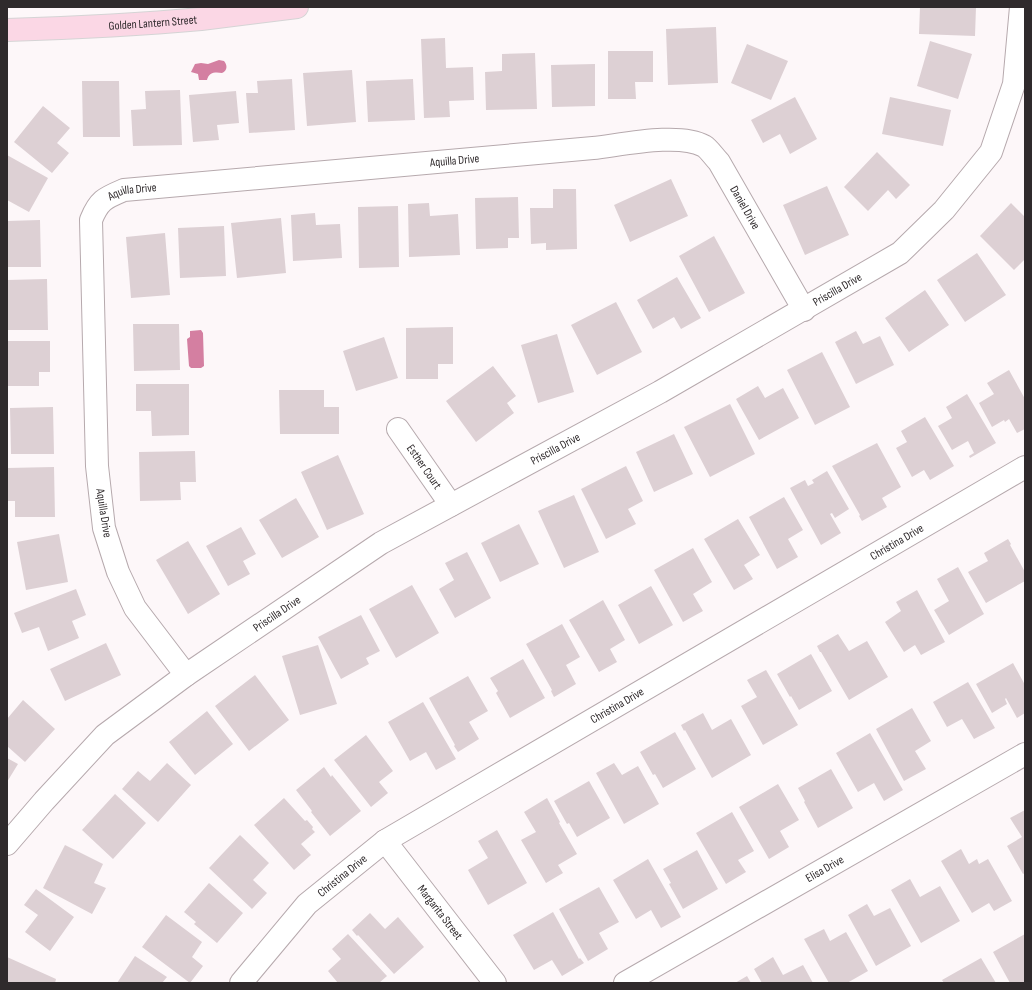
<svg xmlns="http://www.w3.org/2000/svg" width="1032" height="990" font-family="'Sofia Sans Condensed',sans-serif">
<rect width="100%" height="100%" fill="#fdf7f9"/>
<path fill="#d47fa1" d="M219 60 224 61C228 66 227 71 222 73 215 72 209 72 207 80H199L198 74 191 72 195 64 201 63 208 64Z
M201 330 203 333 204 366 201 368H191L189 366 187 339 190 337V331Z"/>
<path fill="#ddd0d4" d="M920 7H976L975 36 919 34Z
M716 27 718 83 668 85 666 29Z
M445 38 446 68 473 67 474 100 449 101 450 117 424 118 421 39Z
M930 41 972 54 958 99 917 86Z
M747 44 788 61 771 100 731 83Z
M608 51H653V82H635L636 99H608Z
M535 53 537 109 486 110 485 72 502 71V54Z
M595 64V106L552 107 551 65Z
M352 70 356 122 307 126 303 73Z
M292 79 295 130 249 133 246 93H258L257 81Z
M413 79 415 120 368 122 366 81Z
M82 81H119L120 137H83Z
M180 90 182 145 133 146 131 110 146 109 145 91Z
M236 91 239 123 217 125 219 140 193 142 189 95Z
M795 97 817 139 790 154 780 134 763 143 751 120Z
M890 97 951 110 943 146 882 134Z
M43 106 70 128 57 143 69 153 52 173 14 142Z
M877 152 910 185 896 199 888 190 868 211 844 187Z
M7 155 48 178 29 212 7 200Z
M671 179 688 216 630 242 614 205Z
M827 186 849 235 805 255 783 205Z
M553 189H576L577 249 546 250V243L531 244 530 208H553Z
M518 197 519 238H508V248L476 249 475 198Z
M429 203 430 216 458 214 460 255 409 257 408 204Z
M1011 203 1025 217V259L1014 270 980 236Z
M398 206 399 267 359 268 358 207Z
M315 213 316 225 340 224 342 258 293 261 291 215Z
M281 218 286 273 237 278 231 223Z
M40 220 41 267H7V221Z
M224 226 226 276 180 278 178 228Z
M165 233 170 295 131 298 126 237Z
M714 236 745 293 709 312 679 256Z
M977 253 1006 295 965 322 937 280Z
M677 277 701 318 681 329 674 317 653 329 637 300Z
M47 279 48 330H7V280Z
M925 290 949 325 909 352 885 318Z
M616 302 642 352 597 375 571 325Z
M133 324H179L180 370 134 371Z
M453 327V364H438V379H406V328Z
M856 331 863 344 880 336 894 365 856 384 835 342Z
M557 334 574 392 538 403 521 345Z
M384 337 398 378 356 391 343 351Z
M7 341H50V372H39V386H7Z
M822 352 850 407 815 425 787 370Z
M493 366 516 396 507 403 514 413 476 442 446 401Z
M1009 370 1025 399V429L1017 433 1009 419 1005 422 1004 420 992 427 979 403 994 394 987 383Z
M136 384H189V435L152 436 151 411H136Z
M758 386 765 398 783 388 799 418 759 440 736 399Z
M279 390H324V407H339V434H280Z
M967 394 996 443 970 458 969 456 974 453 968 441 952 450 938 426 952 418 946 407Z
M730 404 755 454 710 477 684 427Z
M53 407 54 454H11L10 408Z
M925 417 954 466 930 480 924 470 912 477 896 448 907 442 901 431Z
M674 434 693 474 654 492 636 452Z
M877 443 901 487 882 498 887 507 862 521 859 516 860 515 832 466Z
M195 451 196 482H180L181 500 140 501 139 452Z
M338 455 364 514 327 530 301 472Z
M626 466 643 501 628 509 636 524 606 539 581 489Z
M54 467 55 517H15V501H7V468Z
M827 471 849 509 835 518 832 513 830 514 841 533 821 545 790 488 805 480 808 486 814 483 812 480Z
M574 495 599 552 564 568 538 511Z
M784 497 803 530 788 539 798 557 777 569 749 517Z
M296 498 319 537 282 558 259 520Z
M738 519 760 555 744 565 753 579 734 590 704 539Z
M519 524 539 564 500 582 481 543Z
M241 527 256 554 243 561 250 574 228 586 206 546Z
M59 534 68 582 26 590 17 542Z
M1008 539 1011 544 1010 545 1025 572V581L986 603 968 572 988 561 984 553Z
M188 541 220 594 188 614 156 560Z
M693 548 712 582 693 594 703 611 683 622 654 570Z
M467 552 491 598 455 618 439 589 454 580 445 563Z
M958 567 984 614 949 635 934 610 949 601 937 579Z
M412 585 439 633 396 658 369 609Z
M651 586 673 625 639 644 618 605Z
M76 589 86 615 72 621 79 638 48 651 39 627 22 633 14 613Z
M917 590 945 642 921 655 915 645 904 652 885 622 901 611 896 602Z
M603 600 625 640 610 649 617 662 599 672 569 620Z
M361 615 380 651 366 658 369 664 341 679 318 637Z
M562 624 580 657 566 665 576 684 554 697 551 691 552 690 526 644Z
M838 634 849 651 867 641 888 677 849 700 821 652H820L817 646Z
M106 643 121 675 65 701 50 669Z
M318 645 337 704 300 715 282 656Z
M811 654 832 691 799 710 791 696 790 697 777 674Z
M523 659 545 698 510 718 496 693 498 691 490 678Z
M1013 663 1025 685V713L1017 718 1006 698 1005 699 1007 704 992 713 976 684Z
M766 670 798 725 763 745 741 706 757 697 747 680Z
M255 675 289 720 249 751 215 706Z
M468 676 488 711 469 722 479 739 458 752 454 746 455 745 429 698Z
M968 682 995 728 974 739 962 719 947 727 933 702Z
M23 700 55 729 25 762 7 746V719Z
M423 702 456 759 436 770 426 752 410 761 388 722Z
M912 708 931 741 915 751 926 769 904 781 876 729Z
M207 711 233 744 195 775 169 742Z
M703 713 712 730 731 719 751 755 712 778 685 730 684 731 681 725Z
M675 732 696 769 663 788 655 774 653 775 640 752Z
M870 733 903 790 884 801 874 783 858 792 836 753Z
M366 735 393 771 379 782 388 793 371 807 334 760Z
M7 758 18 764 7 782Z
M167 763 191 785 158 822 122 789 138 771 150 781Z
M614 763 622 775 638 766 659 804 624 824 596 773Z
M324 767 331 777 332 775 361 811 330 836 311 812 312 811 296 790Z
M831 769 853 808 818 828 804 802 805 801 798 788Z
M589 781 610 818 577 837 569 823 567 824 554 801Z
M778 784 799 820 780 831 789 847 769 859 739 807Z
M115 794 146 823 113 859 82 830Z
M284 798 305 821 307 820 313 827 312 829 315 832 301 844 311 855 294 870 254 825Z
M547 798 560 822 559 823 577 854 558 865 563 873 546 883 521 840 536 832 524 812Z
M1025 810V873L1023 874 1007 846 1022 837 1010 818Z
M732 812 754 851 738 860 746 872 726 884 696 833Z
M497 830 527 883 488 905 468 870 488 858 478 841Z
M240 835 269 863 253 880 267 893 252 909 209 868Z
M65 845 103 864 94 883 106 888 92 914 43 888Z
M961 849 969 864 977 859 979 864 988 859 1012 901 994 911 989 903 972 913 941 861Z
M697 850 718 889 683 909 669 884 671 883 663 869Z
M648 859 681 917 661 928 651 910 636 919 613 880Z
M910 879 920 897 940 886 960 921 921 943 891 890Z
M209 883 243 913 217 943 194 924 196 922 184 912Z
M599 887 619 922 599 933 608 949 588 961 559 909Z
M36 889 74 917 50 951 25 932 38 915 24 905Z
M867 904 874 916 890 908 911 946 876 966 848 915Z
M553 912 579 959 580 958 584 963 562 976 552 960 534 970 513 935Z
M370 913 385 929 398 917 424 947 394 974 358 935 357 936 352 930Z
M166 915 202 942 192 957 203 966 190 983 142 947Z
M824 929 830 941 846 932 868 971 847 983H829L804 939Z
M348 934 387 976 379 983H338L328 971 341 959 332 949Z
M1025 934V983H1010L993 952Z
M135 956 167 977 162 983H117Z
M7 957 56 979 55 983H7Z
M773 957 783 975 803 965 813 983H762L754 969Z
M981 958 996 983H944L942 980Z
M747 976 751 983H735Z"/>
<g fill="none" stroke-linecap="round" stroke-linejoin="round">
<defs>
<g id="minor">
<path id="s1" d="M398 429 451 505"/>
<path id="s2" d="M186 675 135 608 118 572 104 528 97 466 91 220C99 200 105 198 124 190L593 148C621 145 679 132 704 146 709 149 714 157 719 162L804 310"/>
<path id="s3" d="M385 841 495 983"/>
<path id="s4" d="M7 844 44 801 105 735 186 675 381 543 660 392 900 253 944 210 991 152 1014 84 1021 7"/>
<path id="s5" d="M241 983 307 904 385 841 1025 467"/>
<path id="s6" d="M625 983 1025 754"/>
</g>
<g id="major">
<path id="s7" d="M7 30C72 28 136 25 201 19 233 15 265 11 297 7"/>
</g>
</defs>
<use href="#minor" stroke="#b6a9ad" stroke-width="24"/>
<use href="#major" stroke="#d5d4d5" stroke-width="24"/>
<use href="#minor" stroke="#fff" stroke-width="22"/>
<use href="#major" stroke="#fbd7e5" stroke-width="22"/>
</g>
<g text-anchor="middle" stroke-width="3.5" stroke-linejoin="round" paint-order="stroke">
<g font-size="12" fill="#2f2a2c" stroke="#fff">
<text dy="4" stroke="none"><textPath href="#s7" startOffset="146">Golden Lantern Street</textPath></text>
<text dy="4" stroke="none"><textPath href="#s2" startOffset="857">Aquilla Drive</textPath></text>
<text dy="4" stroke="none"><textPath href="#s2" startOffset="533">Aquilla Drive</textPath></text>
<text dy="4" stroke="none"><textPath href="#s2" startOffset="1183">Daniel Drive</textPath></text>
<text dy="4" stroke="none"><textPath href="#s4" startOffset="1005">Priscilla Drive</textPath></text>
<text dy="4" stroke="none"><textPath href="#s4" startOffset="681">Priscilla Drive</textPath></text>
<text dy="4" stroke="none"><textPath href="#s1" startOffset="46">Esther Court</textPath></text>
<text transform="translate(104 513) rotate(81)" y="4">Aquilla Drive</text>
<text dy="4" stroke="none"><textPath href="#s5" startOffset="796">Christina Drive</textPath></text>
<text dy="4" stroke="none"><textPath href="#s4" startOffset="357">Priscilla Drive</textPath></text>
<text dy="4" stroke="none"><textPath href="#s5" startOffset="472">Christina Drive</textPath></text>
<text dy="4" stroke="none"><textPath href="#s6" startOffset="230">Elisa Drive</textPath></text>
<text dy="4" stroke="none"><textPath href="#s5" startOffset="148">Christina Drive</textPath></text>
<text dy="4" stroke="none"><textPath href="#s3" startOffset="90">Margarita Street</textPath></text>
</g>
</g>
<rect width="1032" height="990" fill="none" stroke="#2f2a2c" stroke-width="16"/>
</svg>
